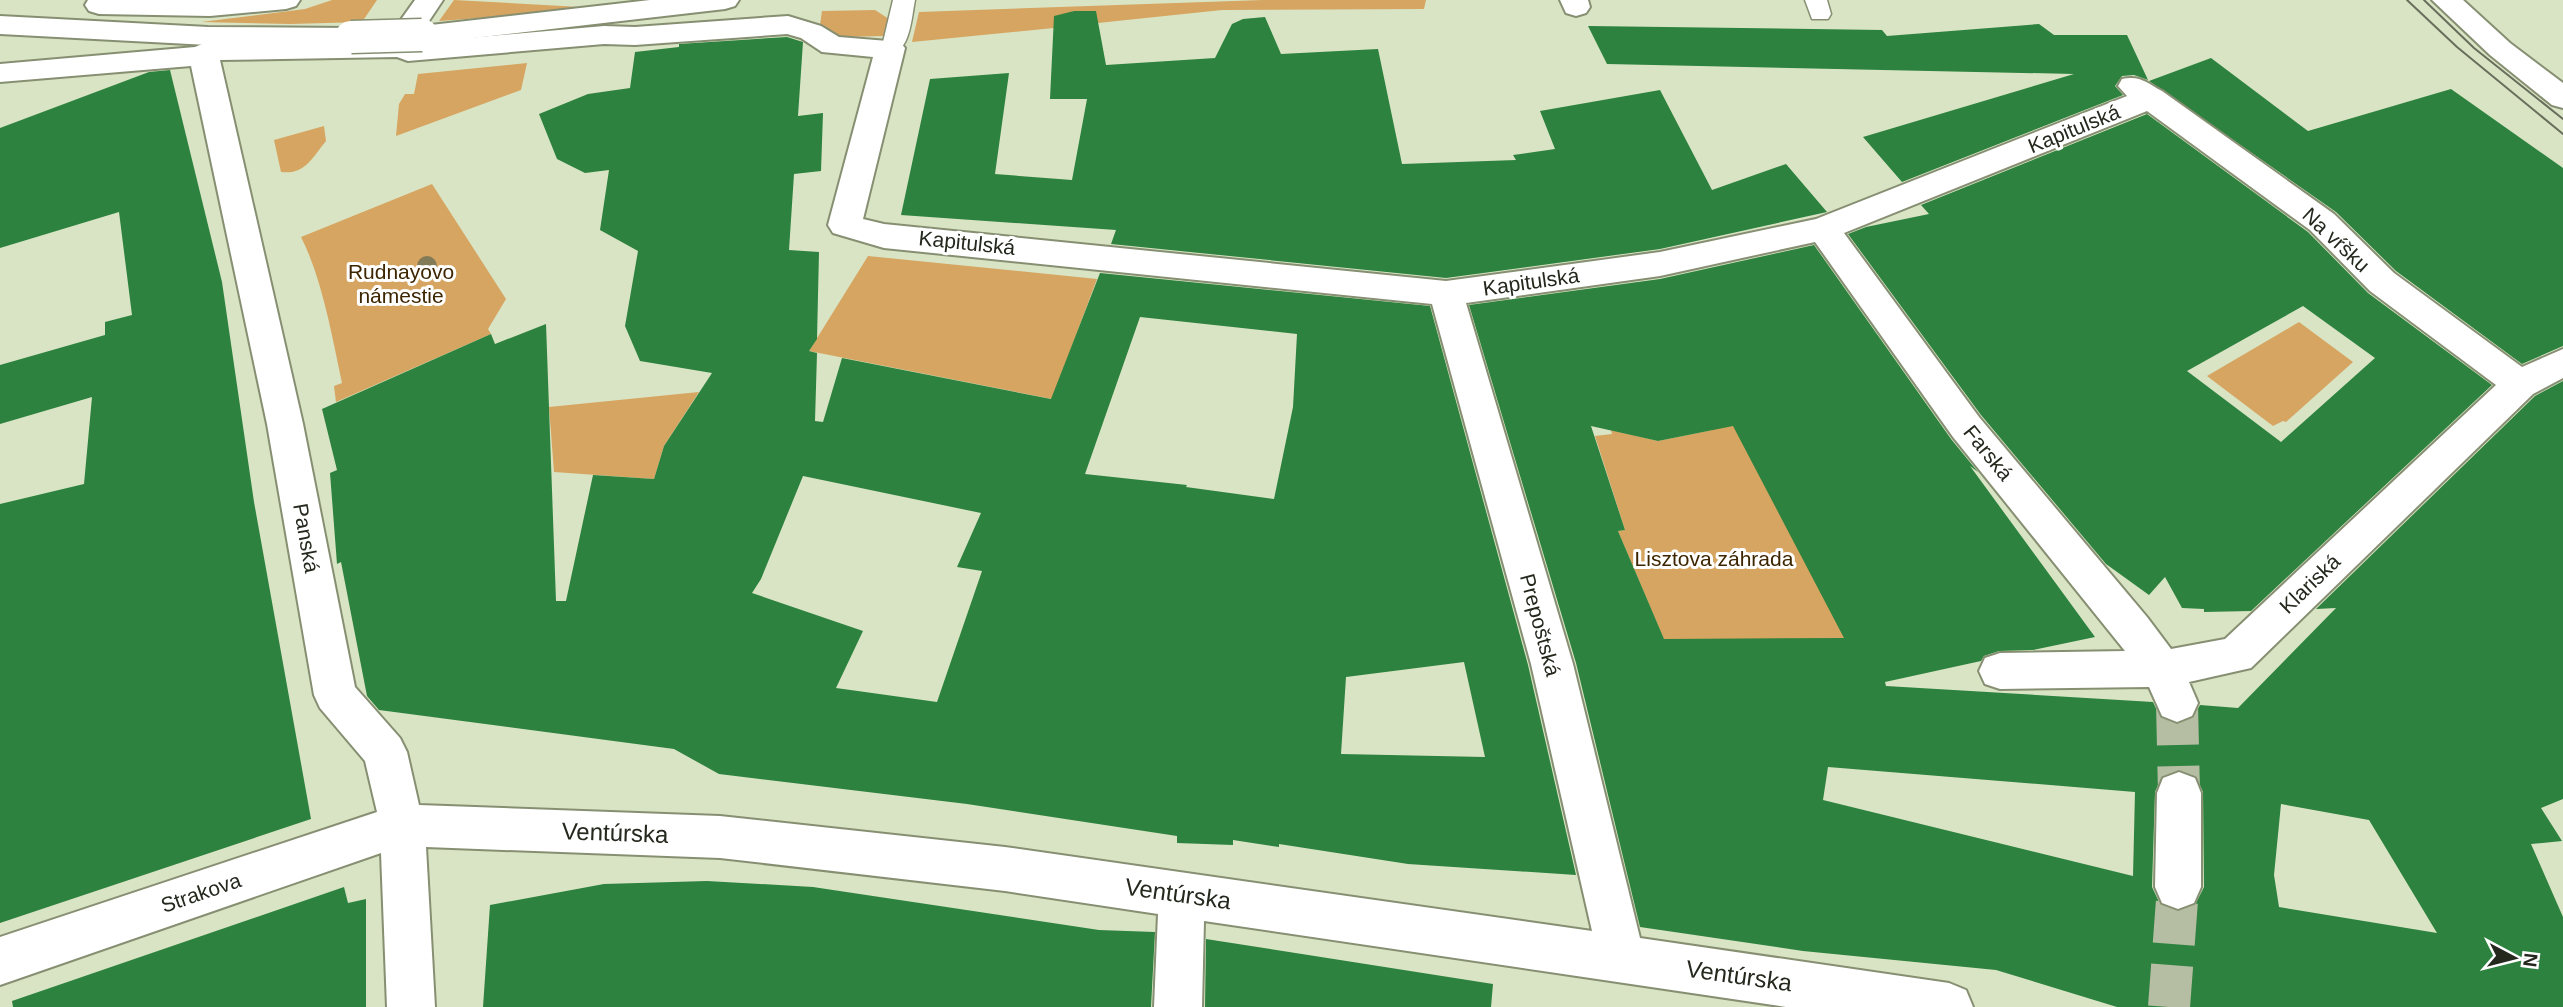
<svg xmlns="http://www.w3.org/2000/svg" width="2563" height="1007" font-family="Helvetica,sans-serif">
<rect width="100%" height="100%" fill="#d9e4c4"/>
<path fill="#d6a561" d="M332 0H377L362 22 291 24 201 22 305 9Z
M454 0 580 7 577 11 439 21Z
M1263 0H1426L1424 9 1222 10 1098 23 1091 13 1074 11 1055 19 1054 28 912 42 919 12Z
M875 10 889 19 886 36 840 37 820 25 822 11Z
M527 63 521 90 396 136 399 104 405 94H414L418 74Z
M324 126 326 141C312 158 305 175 281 172L274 140Z
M432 184 506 299 488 329 491 334 336 402 334 386 342 383C332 336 322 278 301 237Z
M868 256 1097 279 1052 399 809 351Z
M2299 322 2353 362 2286 422 2283 421 2273 426 2207 376Z
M699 392 664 446 654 479 554 472 549 407Z
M1739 403 1854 638 1689 699 1618 531 1625 530 1595 436 1612 434 1611 430 1658 441 1712 430Z"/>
<path fill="#2d823f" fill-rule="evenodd" d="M1074 11H1096L1106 65 1215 58 1232 24 1243 19 1265 17 1281 54 1378 49 1402 164 1516 160 1513 155 1555 149 1540 111 1660 90 1712 190 1786 164 1827 212 1660 249 1446 278 1111 244 1116 230 901 215 930 79 1009 73 995 174 1072 180 1087 99H1050L1054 16Z
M2039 24 2054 35H2127L2148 80 2134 75 2122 76 2115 86 2123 95 1902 182 1863 137 2074 74 1607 64 1588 26 1882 30 1887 36Z
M787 37 803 42 798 116 823 113 821 171 794 174 789 250 819 252 817 339 809 351 817 353 815 421 823 422 842 358 1051 399 1100 273 1430 306 1528 665 1576 875 1408 864 1279 844V847L1233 840V845L1177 843V836L967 804 719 774 674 749 379 710 367 696 341 562 337 564 330 473 337 470 322 409 491 334 495 344 546 324 556 601H566L593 475 654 479 664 446 712 373 640 361 625 326 638 251 600 230 609 170 585 173 557 159 539 114 588 94 630 88 635 52 679 47V44ZM1140 317 1297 334 1293 407 1274 499 1186 487 1187 485 1085 474ZM803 476 981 513 957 567 982 571 937 702 836 688 863 631 752 593 761 579ZM1464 662 1485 757 1341 754 1346 677Z
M2211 58 2308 131 2451 89 2563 168V346L2522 364 2396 271 2336 212 2149 81Z
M170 70 222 282 254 502 311 819 0 923V504L84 484 92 397 0 424V365L105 335V322L132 315 119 212 0 248V128L149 72Z
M2147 114 2308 232 2368 293 2492 385 2251 611 2204 612V609L2182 608 2165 577 2149 595 2106 564 1981 415 1848 234 1866 227 1929 214 1921 205ZM2303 306 2375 358 2281 442 2187 371Z
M1814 245 1951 439 1978 472 1970 466 2095 637 2033 650 1999 651 1984 656 1981 661 1885 682 1886 686 2153 702 2160 717 2176 724 2193 718 2200 705 2238 708 2336 608 2316 609 2535 396 2563 381V799L2541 808 2562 841 2531 844 2563 917V1007H2117L1996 970 1803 951 1640 927 1576 663 1469 305 1660 279ZM1591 426 1658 441 1733 426 1844 638 1664 639 1618 531 1625 530ZM1828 767 2135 792 2133 876 1823 800ZM2180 770 2196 776 2203 792 2204 887 2195 905 2177 911 2160 904 2152 887 2155 792 2162 776ZM2281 804 2369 820 2437 933 2279 907 2274 875Z
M707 881 813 887 1099 930 1155 932 1151 1007H483L490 905 604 884Z
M344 887 348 903 366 899V1007H13L12 1001Z
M1206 939 1493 984 1491 1007H1205Z"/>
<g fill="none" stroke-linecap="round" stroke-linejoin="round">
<path stroke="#b5bea3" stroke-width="42" stroke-dasharray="42 21" stroke-linecap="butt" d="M2177 703 2179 793
M2169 1007 2178 887"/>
<defs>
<path id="lane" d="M893 0H915C911 20 910 60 882 53L879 48 883 42Z
M1805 0H1827L1831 14 1828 19H1812Z"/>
<path id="street" d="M415 0H443L425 27 415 30 405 27 400 21Z
M1560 0H1588L1590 7 1586 13 1576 16 1566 13Z
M2432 0H2463L2510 43 2563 83V108L2552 105 2490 55Z
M788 16 821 26 839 37 900 42 905 48 863 219 884 224 1446 281 1660 252 1816 219 2127 96 2118 86 2122 79C2140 75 2147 83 2162 91L2334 214 2394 273 2522 367 2563 349V378L2533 394 2251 668 2189 682 2198 703 2192 716 2177 722 2162 716 2149 687 2000 689 1985 684 1979 671 1985 658 2000 653 2125 651 1953 437 1815 242 1660 276 1466 303 1573 664 1640 938 1949 983 1966 990 1973 1007H1786L1204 921 1202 1007H1154L1158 914 1005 891 720 858 426 847 435 1007H387L381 853 0 985V937L377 812 365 761 320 708 314 695 267 424 191 66 0 82V64L195 47 207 42 411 39 422 42 604 26 635 27ZM787 34 801 38 822 52 873 57 828 225 833 233 884 248 1432 304 1531 664 1592 931 1005 847 720 816 419 805 407 752 400 738 355 687 303 424 220 60 397 57 408 61 604 44 635 45ZM2147 111 2310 230 2370 291 2496 385 2225 639 2171 649 2147 617 1979 417 1844 233Z
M2179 772 2195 778 2201 793V887L2194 903 2178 909 2162 903 2155 887 2157 793 2163 778Z"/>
<path id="secondary" d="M88 0H300L296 6 286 9 210 16 99 14 89 11 85 5Z
M650 0H739L735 6 725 9 422 44 412 41 407 35 412 29 422 26Z
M0 16 208 27 351 28 361 31 366 37 361 43 351 46 208 45 0 34Z"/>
</defs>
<use href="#lane" stroke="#868f72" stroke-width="3"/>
<use href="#street" stroke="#868f72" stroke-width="4"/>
<use href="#secondary" stroke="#868f72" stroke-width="4"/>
<use href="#lane" fill="#fff" fill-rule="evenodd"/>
<use href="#street" fill="#fff" fill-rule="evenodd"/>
<use href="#secondary" fill="#fff" fill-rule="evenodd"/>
<path stroke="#686e5b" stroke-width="2" d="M2407 0 2457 47 2563 134
M2424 0 2474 48 2563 119"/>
<defs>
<path id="secondary-bridge" d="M351 37 422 35"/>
</defs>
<use href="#secondary-bridge" stroke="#868f72" stroke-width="35" stroke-linecap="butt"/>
<use href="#secondary-bridge" stroke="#fff" stroke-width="32"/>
</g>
<circle fill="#837b58" cx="427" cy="266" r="10"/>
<g text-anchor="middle" stroke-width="6" stroke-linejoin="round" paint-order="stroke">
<g font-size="21" fill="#24281d" stroke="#fff">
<text transform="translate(2074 129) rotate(-22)" y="7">Kapitulská</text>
<text transform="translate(2336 240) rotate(43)" y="7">Na vŕšku</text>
<text transform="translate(967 243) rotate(6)" y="7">Kapitulská</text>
<text transform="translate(1531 282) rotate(-8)" y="7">Kapitulská</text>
<text transform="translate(1988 453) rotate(51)" y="7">Farská</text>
<text transform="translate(306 538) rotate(80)" y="7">Panská</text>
<text transform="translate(2310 584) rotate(-44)" y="7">Klariská</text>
<text transform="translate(1540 625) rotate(75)" y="7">Prepoštská</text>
<text transform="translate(201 893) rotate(-19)" y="7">Strakova</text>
</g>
<g font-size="21" fill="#3d2500" stroke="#fff">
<text x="401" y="279">Rudnayovo<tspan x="401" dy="24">námestie</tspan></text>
<text x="1714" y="566">Lisztova záhrada</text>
</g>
<g font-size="24" fill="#24281d" stroke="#fff">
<text transform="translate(615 833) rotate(2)" y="8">Ventúrska</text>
<text transform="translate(1178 894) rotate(8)" y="8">Ventúrska</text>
<text transform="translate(1739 976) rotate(8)" y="8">Ventúrska</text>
</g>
</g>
<g transform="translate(2514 958) rotate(97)" stroke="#ffffff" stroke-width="5" paint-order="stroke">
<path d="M0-5L12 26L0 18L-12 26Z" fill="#24281d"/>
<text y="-10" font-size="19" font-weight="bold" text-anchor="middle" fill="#24281d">N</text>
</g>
</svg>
